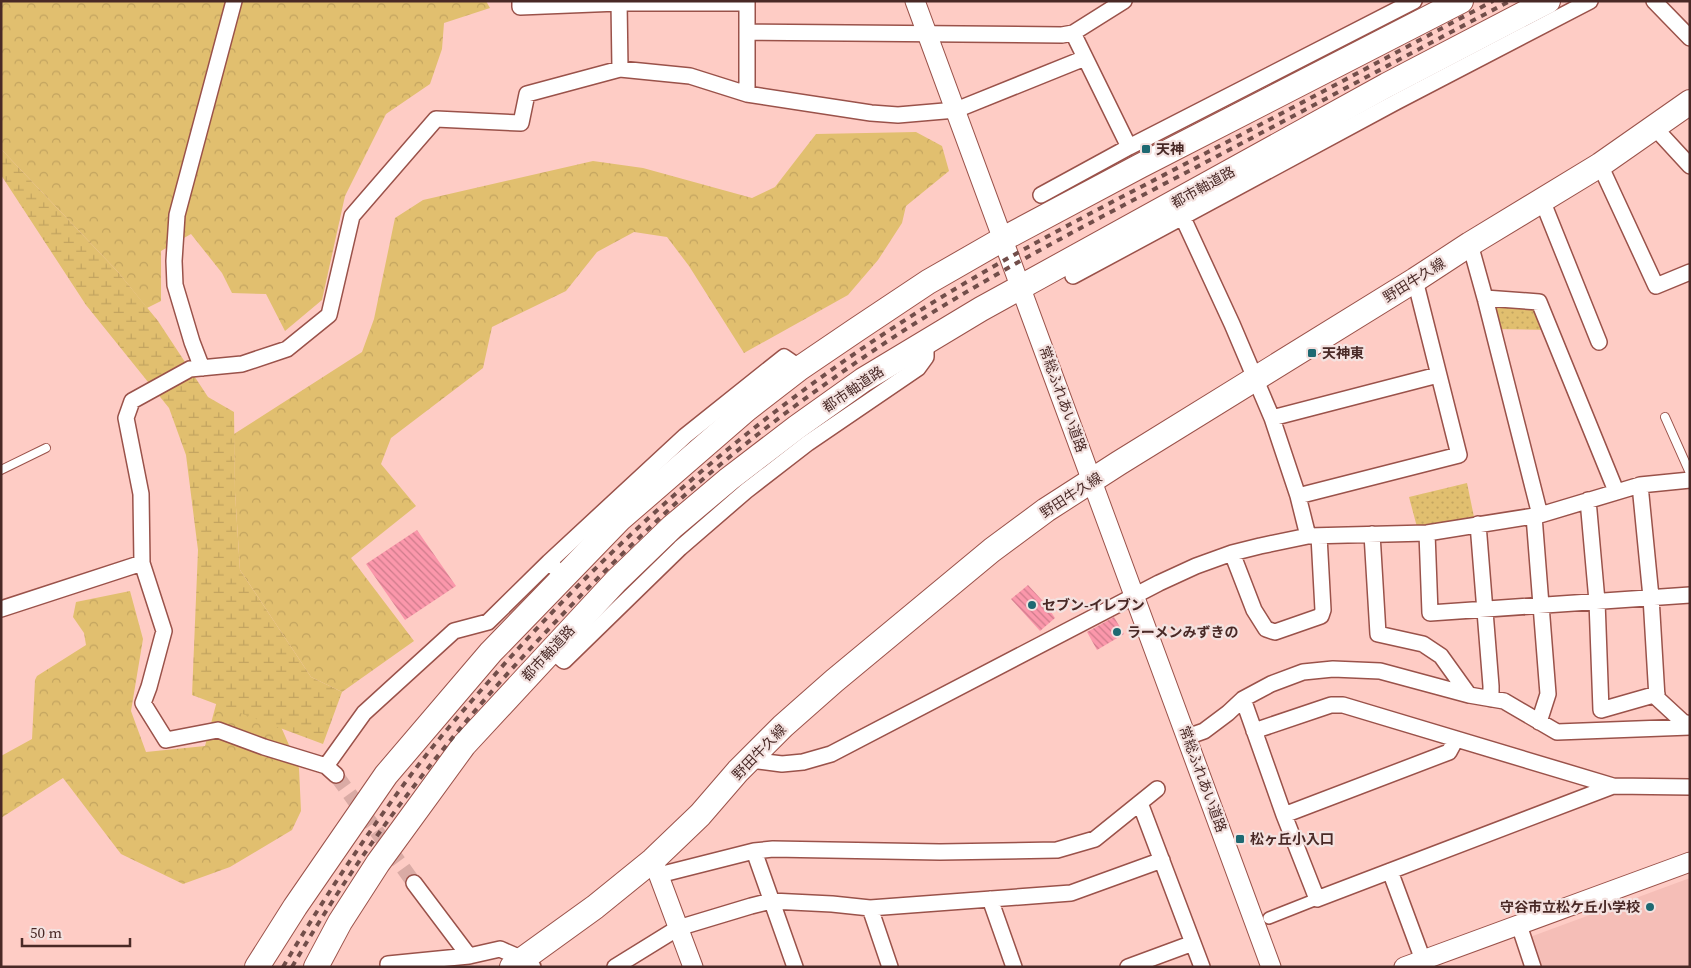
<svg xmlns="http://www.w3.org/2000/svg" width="1691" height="968" font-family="'Source Serif 4','Noto Sans JP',serif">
<defs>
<pattern id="forest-crowns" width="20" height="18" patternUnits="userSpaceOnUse" patternTransform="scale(1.25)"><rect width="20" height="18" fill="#e1bf6f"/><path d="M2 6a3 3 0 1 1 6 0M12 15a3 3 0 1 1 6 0" fill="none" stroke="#c3a460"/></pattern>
<pattern id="wetland-marsh" width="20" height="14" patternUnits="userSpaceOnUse" patternTransform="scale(1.25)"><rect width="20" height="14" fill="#e1bf6f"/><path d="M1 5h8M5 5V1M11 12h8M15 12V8" fill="none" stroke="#c3a460"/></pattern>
<pattern id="park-dots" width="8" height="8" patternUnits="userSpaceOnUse" patternTransform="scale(1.25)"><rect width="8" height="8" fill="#e1bf6f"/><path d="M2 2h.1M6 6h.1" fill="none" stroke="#c3a460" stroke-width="1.8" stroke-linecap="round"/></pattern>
<pattern id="building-back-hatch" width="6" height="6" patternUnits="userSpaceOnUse" patternTransform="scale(1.25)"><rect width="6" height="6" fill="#fb97ab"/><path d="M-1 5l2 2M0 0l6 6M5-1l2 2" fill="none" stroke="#cd7b8b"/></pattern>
</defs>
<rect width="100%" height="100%" fill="#feccc5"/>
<path fill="#f5beb7" d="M1690 878V967H1541L1530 937Z"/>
<path fill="url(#forest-crowns)" d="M1 1H486L490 8 444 23 442 49 430 84 386 114 345 196 322 300 285 331 266 294 232 293 222 273 191 234 161 251V301L147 308 118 272 1 149Z
M916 132 942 146 949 171 906 206 902 223 878 260 848 295 744 353 689 266 667 237 634 232 597 252 566 291 492 327 483 368 391 438 381 464 416 506 351 558 414 641 342 692 311 677 240 570 235 492 234 434 362 352 374 319 395 218 423 200 593 161 643 168 752 198 775 187 816 134Z
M130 591 143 639 131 711 146 752 205 746 218 697 265 690 299 768 301 811 292 830 230 867 183 884 121 854 63 778 1 818V756L32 739 35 680 37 676 86 645 84 633 73 617 76 602Z"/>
<path fill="url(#wetland-marsh)" d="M1 149 118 272 158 321 208 397 234 412 235 492 240 570 311 677 342 692 323 744 192 695 198 550 186 455 169 408 86 305 1 175Z"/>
<path fill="url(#park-dots)" d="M1485 298 1535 302 1550 330 1493 329Z
M1467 483 1474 517 1417 527 1409 497Z"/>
<path fill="url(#building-back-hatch)" d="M417 530 456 586 405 620 366 564Z
M1028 585 1052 611 1051 612 1055 618 1040 631 1011 599Z
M1114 617 1124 634 1097 650 1087 632Z"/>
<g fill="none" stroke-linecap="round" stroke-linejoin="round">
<path stroke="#daaba5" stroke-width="15" stroke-dasharray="15 8" stroke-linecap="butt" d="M336 775 414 883"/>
<defs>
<path id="service" d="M1665 417 1690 473
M1 470 46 448"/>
<path id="pedestrian" d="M1269 918 1317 899"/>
<path id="minor" d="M520 1V7L619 3H747
M619 1 620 69
M1654 1 1690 38
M747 32 1062 35 1073 33 1124 1
M1073 33 1129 147
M747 94V1
M1655 128 1690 166
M1600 165 1656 286 1690 272
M1041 195 1129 147 1414 1
M1542 200 1599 342
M1183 218 1232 324 1272 418 1298 496 1308 536
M1470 244 1485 298 1540 515
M1073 276 1396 102 1590 1
M1485 298 1539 302 1616 491
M202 368 192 342 175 285 174 261 177 215 234 1
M1272 418 1438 375
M1640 485 1651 597 1657 698 1683 722 1690 724
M1298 496 1459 455 1415 280
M1588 500 1597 601 1601 710 1657 694
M1534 516 1548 694 1539 722
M1478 524 1491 686V699
M1427 533 1430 613 1690 595
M1372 534 1378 634 1423 644 1441 656 1469 695
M1232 553 1254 610 1266 629 1275 632 1321 616 1323 610 1319 536
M549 562 685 436 784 357 800 368
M1 609 142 563
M551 650 564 661 680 548 746 491 808 443 918 368 926 357V342
M1243 699 1284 815 1317 899 1613 786
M1254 731 1331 705H1343L1613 786 1690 787
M1187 737 1204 731 1228 713 1243 699 1271 684 1303 672 1333 669 1380 671 1469 695 1504 701 1557 732 1690 727
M750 760 782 764 803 762 831 754 1159 583 1196 566 1232 553 1260 546 1308 536 1427 533 1540 515 1640 485 1690 480
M326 766 364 713 454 631 488 622 549 562 555 568
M336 775 326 766 264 747 218 730 166 740 143 703 149 687 164 631 142 563 141 494 126 418 132 401 190 369 242 364 287 349 329 315 352 216 436 119 521 123 527 94 620 69 690 76 747 94 871 113 898 115 956 110 1085 58
M1140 803 1202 967
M1284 815 1449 752 1456 739
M754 851 795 967
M1390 871 1423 960
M659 875 754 851 773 849 940 852 1057 850 1095 839 1157 789
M414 883 469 956
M990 899 1014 967
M870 908 890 967
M1519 925 1533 967
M388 964 469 956 500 949 523 959 533 967
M615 967 678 928 751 906 771 901 832 904 870 908 1071 893 1162 860
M1128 967 1193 943"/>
<path id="tertiary" d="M915 1 1271 967
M653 860 693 967
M1404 967 1690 862"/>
<path id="primary" d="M257 967 295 907 386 775 491 652 620 519 747 409 800 368 856 330 928 282 1003 239 1140 166 1461 1
M316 967 340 922 378 863 464 745 616 581 672 527 729 479 797 427 863 380 981 309 1387 85 1548 1
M512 967 595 907 653 860 700 815 738 771 783 726 834 681 992 550 1046 510 1119 463 1415 280 1470 244 1600 165 1690 102"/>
</defs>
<use href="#service" stroke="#9a524a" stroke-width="10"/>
<use href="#pedestrian" stroke="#9a524a" stroke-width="14"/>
<use href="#minor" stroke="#9a524a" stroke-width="18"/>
<use href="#tertiary" stroke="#9a524a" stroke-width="21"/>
<use href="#primary" stroke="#9a524a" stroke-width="26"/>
<use href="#service" stroke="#fff" stroke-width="8"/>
<use href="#pedestrian" stroke="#fff" stroke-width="11"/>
<use href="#minor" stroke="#fff" stroke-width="15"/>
<use href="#tertiary" stroke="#fff" stroke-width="19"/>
<use href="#primary" stroke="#fff" stroke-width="24"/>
<path stroke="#724e4a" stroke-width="4" stroke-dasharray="6 6" stroke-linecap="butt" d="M283 967C322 901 364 838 410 776 440 736 474 698 507 661 624 531 755 417 902 322 999 259 1103 207 1206 153 1302 103 1397 52 1493 1
M292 967C367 838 459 722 562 615 602 573 644 532 687 493 754 434 828 380 903 331 1001 268 1105 215 1208 161 1309 108 1409 54 1510 1"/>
</g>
<g fill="#1e6972" stroke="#f4e2e0" stroke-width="2">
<rect x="1141" y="144" width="10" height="10" rx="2.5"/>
<rect x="1307" y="348" width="10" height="10" rx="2.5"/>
<circle cx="1032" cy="605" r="5"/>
<circle cx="1117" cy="632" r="5"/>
<rect x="1235" y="834" width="10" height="10" rx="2.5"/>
<circle cx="1650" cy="907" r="5"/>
</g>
<g text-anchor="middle" stroke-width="4.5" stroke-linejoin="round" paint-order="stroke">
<g font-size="14" font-weight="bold" fill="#492926" stroke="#f4e2e0" text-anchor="start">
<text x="1156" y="154">天神</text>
<text x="1322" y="358">天神東</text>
<text x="1042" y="610">セブン-イレブン</text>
<text x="1127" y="637">ラーメンみずきの</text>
<text x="1250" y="844">松ヶ丘小入口</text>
<text x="1640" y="912" text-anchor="end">守谷市立松ケ丘小学校</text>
</g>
<g font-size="14" fill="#492926" stroke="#f4e2e0">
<text transform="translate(1203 187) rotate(-29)" y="5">都市軸道路</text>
<text transform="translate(1414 280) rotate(-32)" y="5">野田牛久線</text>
<text transform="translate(853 389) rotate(-34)" y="5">都市軸道路</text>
<text transform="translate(1063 399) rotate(70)" y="5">常総ふれあい道路</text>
<text transform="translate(1071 495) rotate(-33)" y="5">野田牛久線</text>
<text transform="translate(548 653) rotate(-47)" y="5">都市軸道路</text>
<text transform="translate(759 752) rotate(-46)" y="5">野田牛久線</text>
<text transform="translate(1203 779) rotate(70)" y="5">常総ふれあい道路</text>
</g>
</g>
<rect width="1691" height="968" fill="none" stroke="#492926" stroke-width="5"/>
<path d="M22 938v8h108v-8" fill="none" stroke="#492926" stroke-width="2.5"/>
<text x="30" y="938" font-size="15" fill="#492926" stroke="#f4e2e0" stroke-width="4" paint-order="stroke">50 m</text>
</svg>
